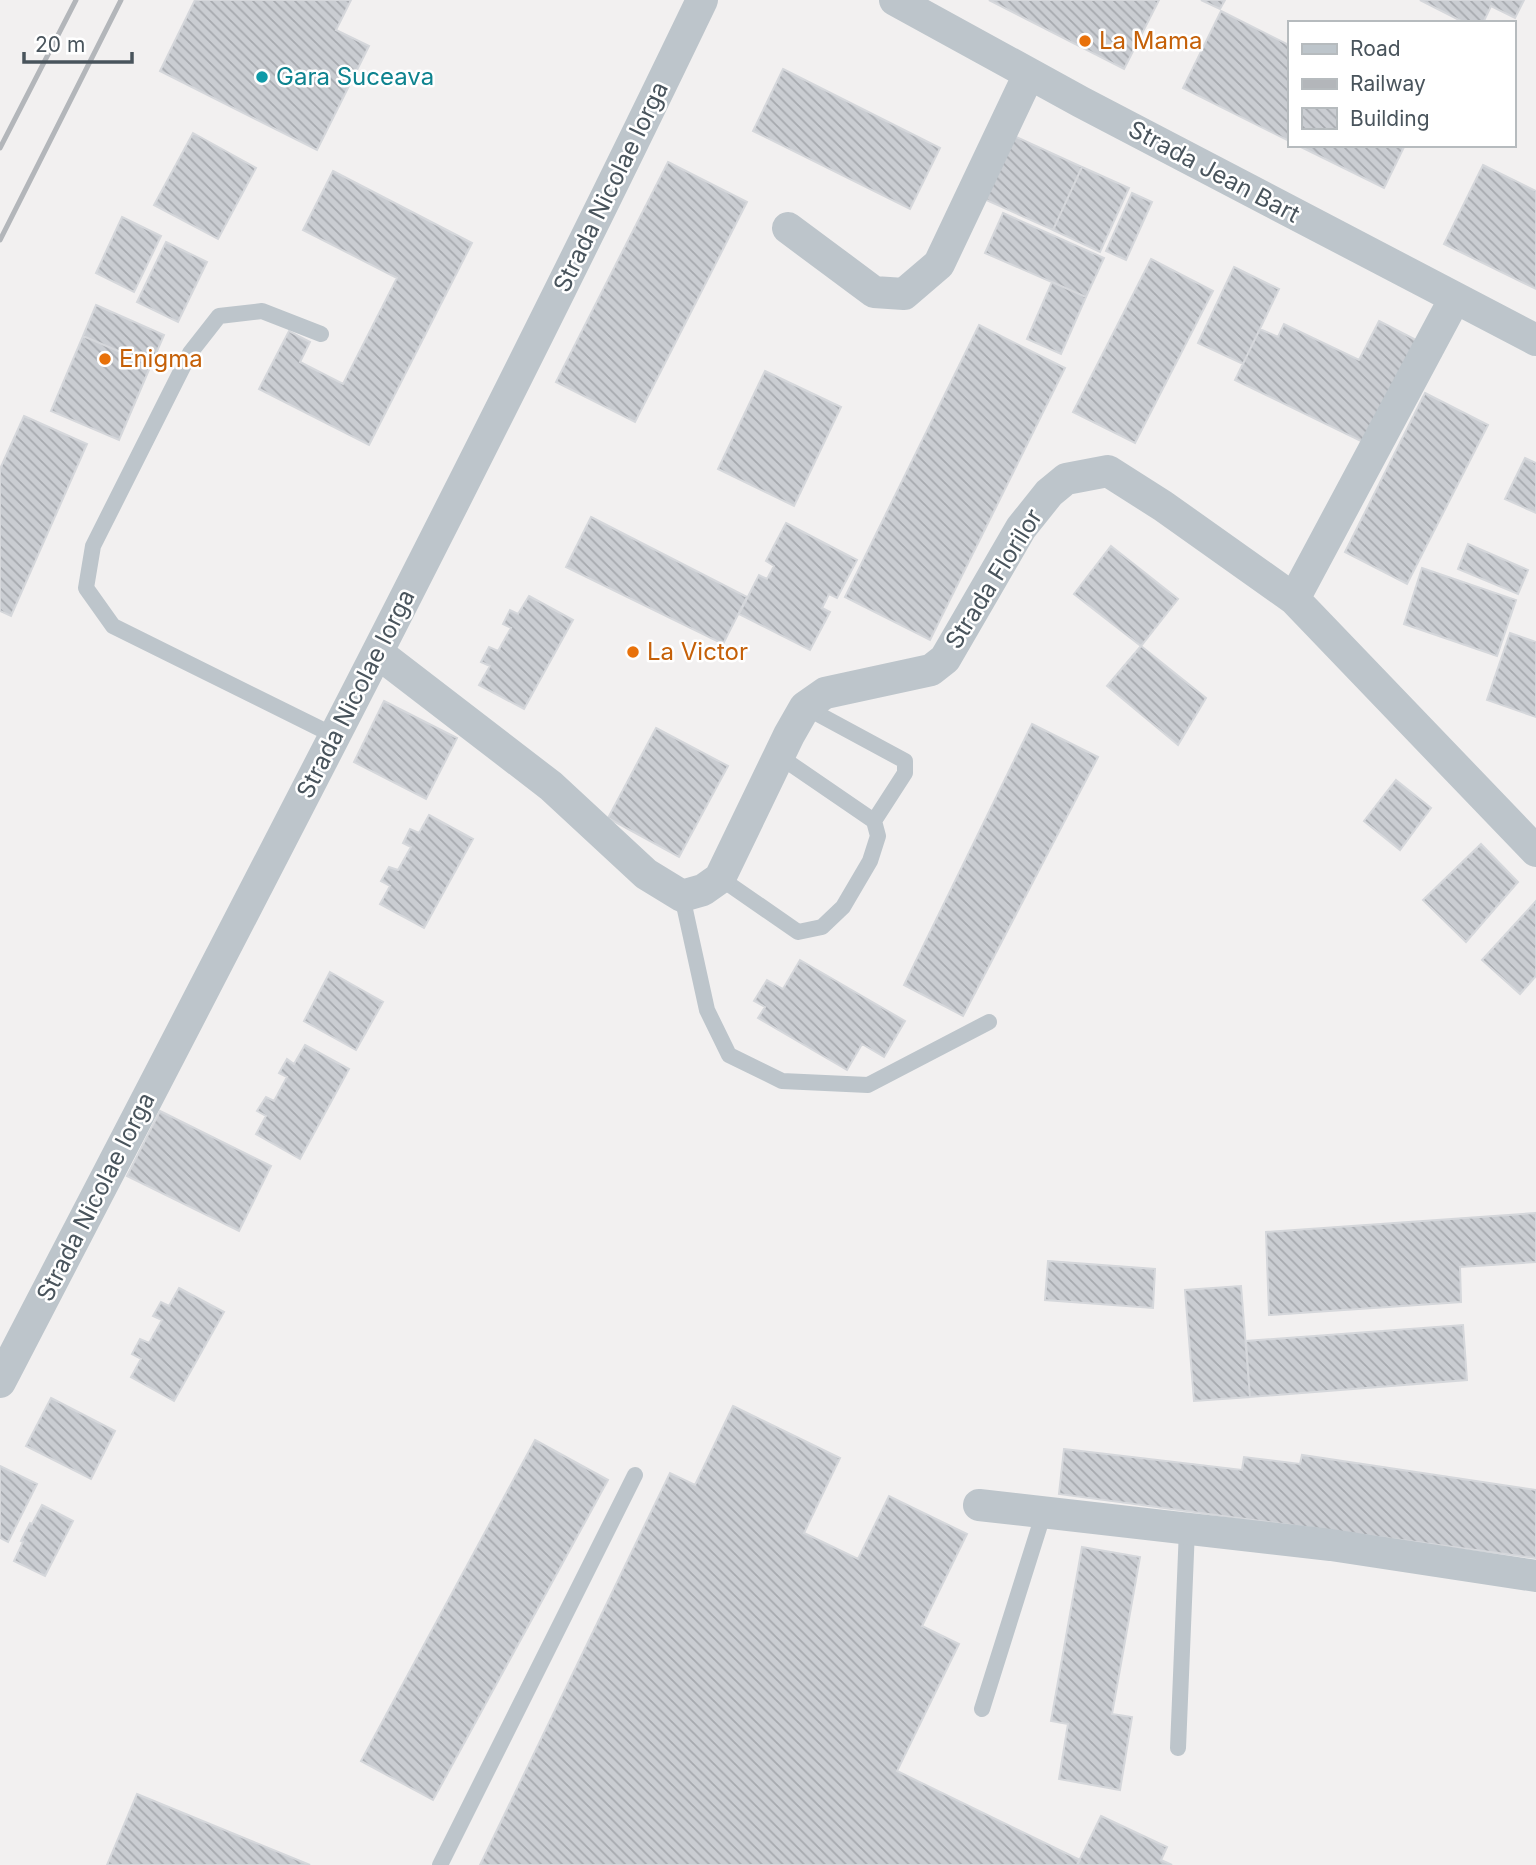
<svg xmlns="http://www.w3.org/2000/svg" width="1536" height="1865" font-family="Inter,sans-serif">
<defs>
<pattern id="building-back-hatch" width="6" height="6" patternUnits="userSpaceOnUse" patternTransform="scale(1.75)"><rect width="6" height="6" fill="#cacdd2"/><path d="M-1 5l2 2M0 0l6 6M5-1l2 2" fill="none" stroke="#a6a9ae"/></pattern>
</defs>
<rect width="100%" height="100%" fill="#f2f0f0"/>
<path fill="url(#building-back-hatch)" stroke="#d5d7db" stroke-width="2" d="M195 0H351L336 30 369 46 317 150 160 71Z
M989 0H1159L1124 69Z
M1201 0H1225L1220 9Z
M1420 0H1524L1515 18 1491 6 1483 23H1465Z
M1221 11 1289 45V141L1183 88Z
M783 69 940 148 910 209 753 131Z
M193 133 256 168 218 239 154 205Z
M1012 135 1082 167 1053 230 984 199Z
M1297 145H1405L1384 188Z
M668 162 747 202 635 422 556 382Z
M1483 165 1536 191V289L1444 244Z
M1082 167 1129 188 1100 252 1053 230Z
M333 171 472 243 369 445 259 389 289 331 310 342 300 362 343 384 397 278 303 230Z
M1132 193 1152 202 1126 260 1106 251Z
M1003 213 1104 258 1086 297 985 253Z
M122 217 161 236 134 292 96 273Z
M166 242 207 262 178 322 137 302Z
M1151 259 1213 291 1135 443 1073 412Z
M1234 267 1279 289 1243 364 1198 343Z
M1052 282 1086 297 1061 354 1027 339Z
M96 305 164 335 151 365 83 336Z
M1379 321 1418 341 1369 445 1235 380 1260 329 1278 337 1284 324 1359 360Z
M979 325 1065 368 930 640 845 597Z
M83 336 151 365 119 440 51 411Z
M765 371 841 407 794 506 718 469Z
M1425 393 1488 425 1407 584 1345 552Z
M24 416 87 444 11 616 0 611V469Z
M1525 458 1536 463V513L1505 499Z
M591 517 747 597 723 644 566 567Z
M786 523 857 560 837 598 829 594 822 608 830 612 810 650 739 614 759 575 767 579 774 566 766 561Z
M1468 544 1528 570 1518 594 1458 569Z
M1111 546 1178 599 1141 646 1074 594Z
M1422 568 1516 600 1497 656 1404 624Z
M529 596 573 620 524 709 479 685 490 666 481 662 489 647 498 651 511 628 503 624 510 610 518 614Z
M1510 633 1536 642V717L1487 700Z
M1141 646 1206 698 1178 745 1107 686Z
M384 701 457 738 426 799 354 762Z
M1032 724 1098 757 963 1016 904 985Z
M656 728 728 766 679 857 608 818Z
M1396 780 1431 808 1400 850 1364 821Z
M429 815 473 839 424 928 380 904 390 886 381 881 389 867 398 870 411 847 403 843 410 829 419 833Z
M1481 844 1518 882 1466 942 1423 900Z
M1536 901V976L1520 994 1482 960Z
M800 960 905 1021 884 1057 862 1044 847 1070 758 1018 765 1007 754 1001 767 980 783 989Z
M330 972 383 1002 356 1050 304 1021Z
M305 1045 349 1069 300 1159 256 1134 266 1116 257 1111 266 1097 274 1101 287 1077 279 1073 287 1059 294 1064Z
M160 1111 271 1166 239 1231 127 1176Z
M1536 1213V1262L1460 1267 1461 1302 1269 1315 1266 1232Z
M1048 1261 1155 1269 1153 1308 1045 1300Z
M1241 1286 1250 1397 1194 1401 1185 1290Z
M179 1288 224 1312 174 1401 131 1377 141 1359 132 1354 140 1339 149 1343 162 1320 153 1316 161 1302 169 1306Z
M1463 1325 1467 1380 1250 1397 1246 1341Z
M51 1398 115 1431 91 1479 26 1446Z
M733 1406 840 1458 804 1533 858 1559 889 1496 967 1534 922 1626 959 1644 897 1771 1080 1860 1077 1865H480L670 1473 695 1485Z
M535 1440 608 1480 433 1800 361 1761Z
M1064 1449 1242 1470 1244 1457 1300 1464 1302 1455 1536 1490V1558L1059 1494Z
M0 1466 37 1484 8 1542 0 1538Z
M42 1505 73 1521 45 1576 14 1561 23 1542 21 1541 30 1523 32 1524Z
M1082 1547 1140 1557 1112 1714 1132 1717 1120 1790 1059 1779 1068 1724 1051 1721Z
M137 1794 310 1865H107Z
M1101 1816 1167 1847 1161 1860 1172 1865H1077Z"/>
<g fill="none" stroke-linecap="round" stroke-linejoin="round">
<path stroke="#bdc5cb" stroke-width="16" d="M321 334 262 311 219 316 190 353 93 546 86 588 113 626 335 736
M805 707 905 761V773L874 821
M720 878 798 932 822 927 843 907 870 861 878 836 874 821 779 756
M682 896 707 1010 729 1055 782 1081 868 1085 989 1022
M982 1709 1044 1512
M1178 1748 1187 1529
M440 1865 635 1475"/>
<path stroke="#bdc5cb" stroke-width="32" d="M895 0 1081 102 1536 340
M788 228 874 292 904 294 939 264 1029 74
M1294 599 1455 298
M378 653 551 786 646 874 682 896 703 890 720 878 789 735 805 707 825 693 931 670 945 659 1021 528 1049 493 1066 479 1108 471 1163 506 1294 599 1536 851
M0 1382C238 923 478 466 702 0
M979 1505 1331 1545 1536 1576"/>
<path stroke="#b3b6ba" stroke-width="5" d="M0 148 76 0
M0 240 121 0"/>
</g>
<g fill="#e8710a" stroke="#fff" stroke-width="2.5">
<circle cx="1085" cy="41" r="7"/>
<circle cx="105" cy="359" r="7"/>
<circle cx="633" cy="652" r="7"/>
</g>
<circle fill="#0f9aa8" stroke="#fff" stroke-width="2.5" cx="262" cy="77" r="7"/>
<g text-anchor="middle" stroke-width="5" stroke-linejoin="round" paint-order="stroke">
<g font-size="24" fill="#c56008" stroke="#fff" text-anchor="start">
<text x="1099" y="49">La Mama</text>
<text x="119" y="367">Enigma</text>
<text x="647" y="660">La Victor</text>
</g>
<g font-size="24" fill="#0d838f" stroke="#fff" text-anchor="start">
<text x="276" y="85">Gara Suceava</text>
</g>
<g font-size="24" fill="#49545c" stroke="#fff">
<text transform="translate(1214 172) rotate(28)" y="8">Strada Jean Bart</text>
<text transform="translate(611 187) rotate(-64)" y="8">Strada Nicolae Iorga</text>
<text transform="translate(994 579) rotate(-58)" y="8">Strada Florilor</text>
<text transform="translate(356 694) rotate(-63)" y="8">Strada Nicolae Iorga</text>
<text transform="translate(96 1197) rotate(-63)" y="8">Strada Nicolae Iorga</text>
</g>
</g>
<rect x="1288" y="21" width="228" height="126" fill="#ffffff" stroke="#b6bbbe" stroke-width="2"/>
<rect x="1302" y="44" width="35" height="10" fill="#bdc5cb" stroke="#b6bbbe" stroke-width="2"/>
<text x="1350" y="56" font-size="21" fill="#49545c">Road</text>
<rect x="1302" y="79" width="35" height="10" fill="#b3b6ba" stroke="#b6bbbe" stroke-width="2"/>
<text x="1350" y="91" font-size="21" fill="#49545c">Railway</text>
<rect x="1302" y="108" width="35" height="21" fill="url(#building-back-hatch)" stroke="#b6bbbe" stroke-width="2"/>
<text x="1350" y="126" font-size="21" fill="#49545c">Building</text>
<path d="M24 52v10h108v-10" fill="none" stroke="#49545c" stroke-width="3.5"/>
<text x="35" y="52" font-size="21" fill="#49545c" stroke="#ffffff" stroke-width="5" paint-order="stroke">20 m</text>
</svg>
